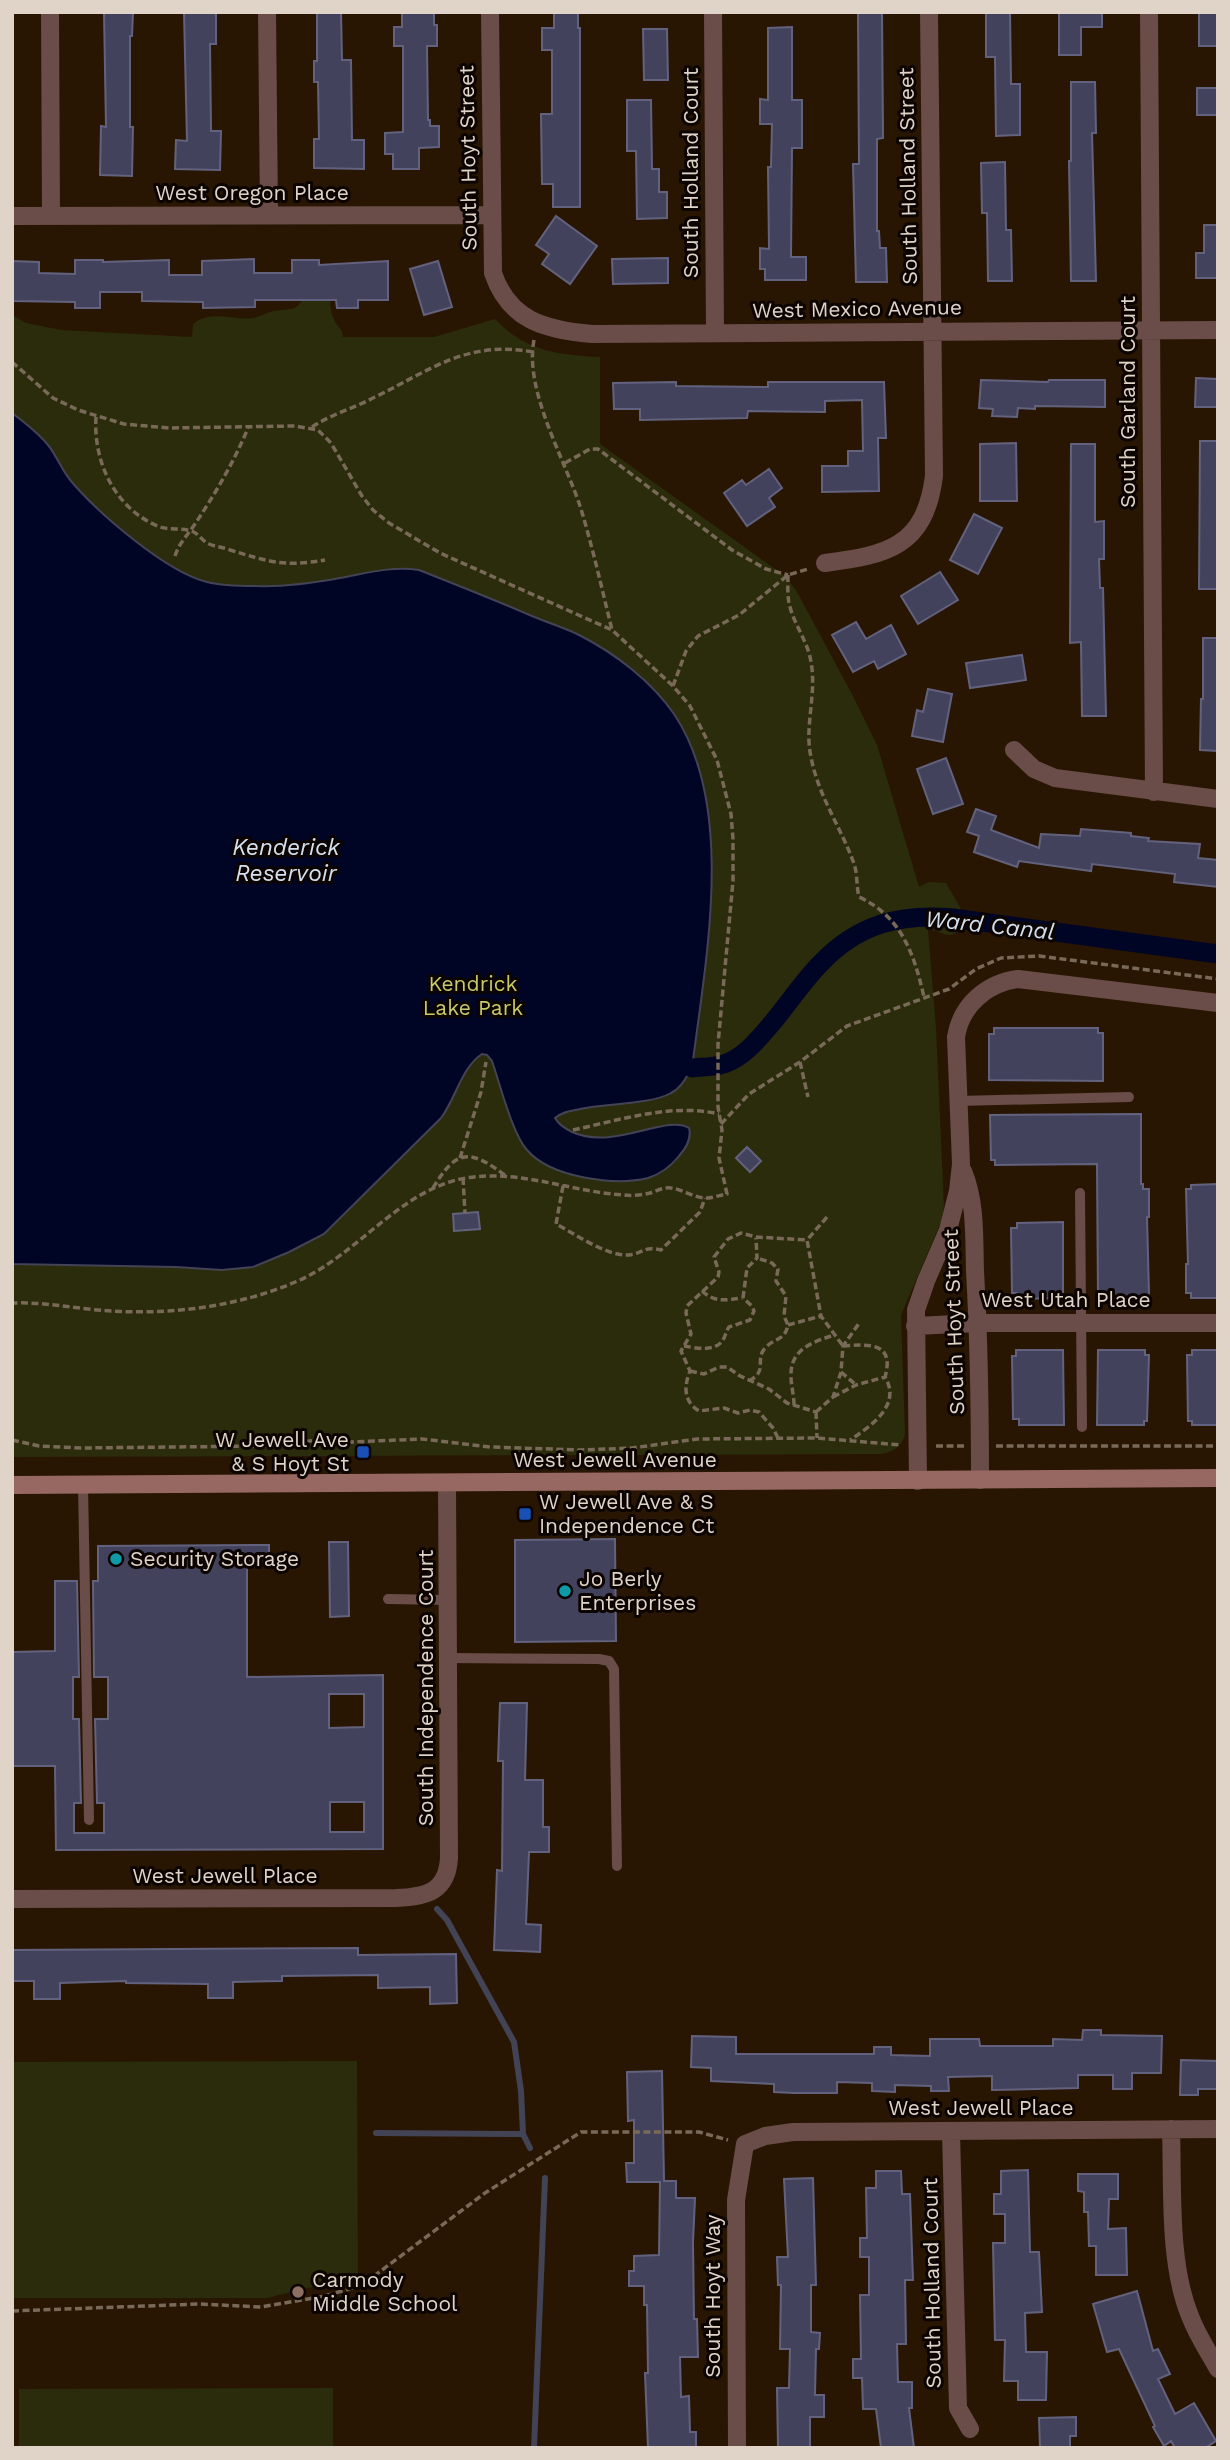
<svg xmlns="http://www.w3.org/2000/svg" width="1230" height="2460" font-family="'Work Sans',sans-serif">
<rect width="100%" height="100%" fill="#281602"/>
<path fill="#2b2c0b" d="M306 295 330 296C330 311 332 320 342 331L343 337H434L495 319C527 352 556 354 600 357V444L785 576 796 590 854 698 877 745 919 887 929 882 946 883 964 914 965 926C950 942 945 932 928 929L936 1028 944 1207 941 1222 901 1315 905 1434C902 1446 895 1451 882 1454L12 1457V315L26 323 61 330 192 337 193 324C211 309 233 321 253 318 260 317 267 312 274 311 292 308 296 312 306 295Z
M357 2061 358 2276 267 2298H12V2062Z
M333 2388V2448H19V2389Z"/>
<path fill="#000525" stroke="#434356" stroke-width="2" d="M12 413C24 422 39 434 48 445 57 456 62 471 71 481 98 513 166 572 207 582 223 586 239 586 255 586 282 587 313 583 340 578 368 573 390 566 419 570 457 585 495 600 532 616 548 623 566 628 581 636 616 654 652 682 674 714 737 808 705 963 692 1068 686 1078 681 1088 671 1093 650 1105 605 1103 580 1109 571 1111 561 1112 555 1118 559 1125 565 1128 572 1132 614 1151 666 1114 689 1128 692 1139 686 1148 679 1156 671 1166 661 1174 648 1178 615 1186 551 1178 527 1150 512 1133 500 1084 492 1061L487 1055 482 1054C461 1068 456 1098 441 1118L324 1234 289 1252 253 1267 222 1270 176 1267 12 1264Z"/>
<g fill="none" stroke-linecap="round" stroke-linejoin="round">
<path stroke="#434356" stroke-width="6" d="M437 1909 447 1920 514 2042 521 2091 523 2134 530 2148
M376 2133 523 2134
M534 2448 545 2178"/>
<path stroke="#000525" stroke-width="19" d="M692 1068C702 1067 714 1067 724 1064 745 1057 759 1038 773 1022 789 1003 803 981 821 963 858 924 901 913 953 918L1218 954"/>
</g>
<path fill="#43425c" stroke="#63627e" stroke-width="2" fill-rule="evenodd" d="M104 12H133L132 36H130V127H133L132 176 100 175 101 126 106 127Z
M184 12H216V44H210L211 131H221L220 170 175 169 176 140 187 141Z
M317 12H341L342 60H351L352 140H364V169L314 168V139H319L318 82H314V61H317Z
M402 12H434V25H437V46H427L428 120H430V126H439V147L419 148V169H393V154H385V133L403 132V46H394V27H402Z
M554 12H578V28H580V207H553V184H542L541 114H552V50H542V28H554Z
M858 12H882L883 138 877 139V231H879L880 248H886L887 282H856L853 164H859Z
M986 12H1010L1011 84H1020V135L996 136 995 57H986Z
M1059 12H1102V27H1081V55H1059Z
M1199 12H1218V46H1199Z
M792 27V100H802V148H792L791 257H806V280H765V269H760V248L769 249 768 167H771L772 124H760V99L768 100V28Z
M643 29H667L668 80H644Z
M1071 82H1095L1096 133H1092L1096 281H1071L1069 161H1071Z
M1197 88H1218V115H1197Z
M627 100H651L652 169H659V192H667V218L637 219 636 151H627Z
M1005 162 1006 230H1011L1012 281H988L987 213H982L981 163Z
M556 216 597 246 570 284 542 264 549 254 536 245Z
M1204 225H1218V278H1196V253H1204Z
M668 258V283L613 284 612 259Z
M254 259V273H292V260H319V265L388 261V300H358V308H337L336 300H255V307L203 308V302L142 301V292H100V308H75V302L12 301V261L39 262V273L75 274V260H103V262L169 260V275H202V261Z
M438 261 452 307 424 315 410 269Z
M1196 378 1218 379V407H1195Z
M981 380 1048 382 1049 380H1105V407L1035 406V409L1018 408 1017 417 992 416 993 409 979 408Z
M676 382V386L768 387V382H884L886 438H878L879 491 822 492V466H848V451H863L862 400 825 401V412L748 411 747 418 640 420V409H614L613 383Z
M1200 441H1218V589H1199Z
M1016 443 1017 501H980V444Z
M1071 444H1095V522L1104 521V559H1099L1100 588H1103L1106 716H1082L1081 642 1070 643Z
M769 469 782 488 769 498 775 507 747 526 724 493 742 480 746 485Z
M974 514 1002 528 978 574 950 560Z
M940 572 958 600 918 624 901 596Z
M856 622 866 639 891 625 906 654 878 669 874 661 853 672 832 635Z
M1203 638H1218V751L1200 750 1201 699H1203Z
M1022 655 1026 680 970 688 966 663Z
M928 689 952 694 943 742 912 736 917 710 923 712Z
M946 758 963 804 933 814 917 769Z
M976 809 996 816 991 830 1039 848 1041 834 1080 836 1081 829 1131 833V836L1149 838 1148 841 1200 844 1198 858 1218 860V887L1174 882 1175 874 1092 864 1091 871 1019 861 1017 867 974 852 979 836 967 832Z
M994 1028H1098V1033H1103V1081L989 1080V1034H994Z
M1141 1114V1184H1143V1189H1149V1217H1147L1149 1294H1144V1297L1098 1298 1097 1164 995 1165V1160H991L990 1115Z
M747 1147 761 1161 750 1172 736 1158Z
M1218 1184V1298H1191V1293H1186V1264H1188L1186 1189H1191V1185Z
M478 1212 480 1229 454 1231 453 1214Z
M1063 1222V1298L1017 1299V1293H1012L1011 1228H1017V1223Z
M1016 1350H1063L1064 1425H1019V1419H1013L1012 1356H1016Z
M1098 1350H1145V1355H1149L1147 1421H1144V1425H1097Z
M1192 1350H1218V1425H1192V1421H1188L1187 1355H1192Z
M615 1539 616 1641 515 1642V1540Z
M329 1542H348L349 1616 330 1617Z
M269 1545V1563H247V1677L383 1675V1849L56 1850 55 1766H12V1652L55 1651V1581H77L79 1677H73V1719H79L81 1803H74V1833H104V1803H97L95 1719H108V1677H94L93 1581H98V1546ZM329 1694H364V1727L329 1728ZM330 1802H364V1832H330Z
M500 1703H527L525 1780H543V1827H549V1852H529L526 1924 541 1925 540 1952 494 1950 497 1870 502 1871 503 1761H498Z
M358 1948V1955L456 1954 457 2003 430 2004V1987L378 1988V1975L282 1976V1981L233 1982V1998H208V1984L126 1983V1981L60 1983V1999H34V1981H12V1950Z
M1083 2030H1101V2035L1162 2036 1161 2073H1132V2089H1113V2075H1078V2088L992 2090V2076L948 2077 949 2091H931V2086L895 2085V2092L872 2091V2083L837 2082V2093H794L774 2092V2084L711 2081V2068L691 2067 692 2036 736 2037V2054H874V2047H891V2055L930 2056V2039H979L980 2046H1053V2039L1082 2040Z
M1181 2060 1218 2061V2089H1198V2095H1180Z
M662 2071 664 2181H676V2198H695L693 2242 694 2319H697L698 2357H680L681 2397 689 2396 690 2432H696V2448H648L645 2373H648L647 2305H644V2286H629V2271H634V2256L659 2255 660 2182H627L626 2163H634V2120L628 2121 627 2072Z
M1028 2170 1030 2252H1039L1042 2312 1025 2313 1026 2352H1047L1046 2400H1018V2381H1004L1005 2340H995L993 2243H1005V2214H994V2194H1001V2171Z
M876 2171H901L902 2194H910L913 2280H905L906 2344H897L898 2382H912V2408H909L914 2448H881L876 2409H863L862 2378H853V2359H861L860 2295H869V2257H860V2238H867L866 2188H876Z
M1078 2174H1118V2199H1109L1108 2229 1126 2228 1127 2275H1096V2246H1089L1088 2212H1084V2192L1078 2191Z
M813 2178 816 2285H811V2332L820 2333 819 2349H816L815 2395H824V2417H810V2448H778L777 2388H789L790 2349H780L781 2285H778L777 2257H788L784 2179Z
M1137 2291 1153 2351 1158 2349 1170 2374 1158 2379 1175 2414 1194 2403 1216 2441 1205 2448H1175L1171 2441 1164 2446 1153 2427 1155 2426 1119 2349 1107 2352 1093 2304Z
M1076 2417V2436H1070V2448H1040L1039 2418Z"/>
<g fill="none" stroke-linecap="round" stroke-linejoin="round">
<path stroke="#796958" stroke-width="3.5" stroke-dasharray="7 3.5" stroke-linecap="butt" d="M534 340C524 391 565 459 581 509 593 549 602 589 612 630
M12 362 53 398 78 410 124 424 169 428 295 426 318 430 331 443 362 496 373 510 389 523 440 553 612 630 673 686 690 706 717 760 731 814 733 839V881L718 1044V1107L722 1130 719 1158 727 1194C720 1195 713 1198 706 1198 694 1198 682 1189 671 1188 663 1187 657 1191 650 1193 642 1195 632 1196 624 1195 571 1192 520 1169 466 1178 401 1189 359 1253 300 1280 237 1308 165 1316 97 1310 68 1307 41 1302 12 1303
M96 417C93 463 116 510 160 527 170 530 181 528 192 531 199 534 202 541 209 544 216 547 223 547 230 550 270 562 283 567 325 560
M312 427C332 414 354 408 375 397 431 370 466 340 533 352
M565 463 590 449H598L732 550 766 569 788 575
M175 556C179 543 187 536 195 524 215 494 234 462 248 428
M788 575C788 586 787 597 790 607 795 626 808 642 811 662 817 695 804 727 811 757 818 795 840 826 853 861 858 873 856 885 859 897 902 917 914 954 924 997
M673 686 686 651 698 636 739 615 788 575 808 569
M800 1062 808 1097
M721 1124 749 1094 800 1062 847 1026 949 989 976 969 1001 958 1039 956 1218 979
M573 1130C620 1120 671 1103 719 1114
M460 1158 481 1092 486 1062
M463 1178 465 1213
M563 1186 556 1224C575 1234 608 1257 629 1255 644 1253 643 1246 661 1250L700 1212 705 1198
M433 1188C457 1148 470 1149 506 1176
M827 1217 807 1240 821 1316 843 1346
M702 1291C715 1303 726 1300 742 1298
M743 1298 747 1268 757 1258 756 1238
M788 1325 821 1316
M684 1346C696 1348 717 1353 724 1338 726 1334 726 1331 729 1327L750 1320 754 1311 752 1306 743 1298
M843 1346C869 1344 895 1342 885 1377 902 1405 871 1426 850 1440
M690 1371 704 1374 719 1367H727L740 1376 769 1389 787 1403 816 1412
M841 1372 855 1384
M749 1381C769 1370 754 1361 765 1348 774 1338 785 1341 788 1325L784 1316 786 1296 776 1281 778 1269 772 1263 757 1258
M833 1397 856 1385 885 1377
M794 1405C794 1395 791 1386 791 1376 790 1349 813 1342 834 1335
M816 1412 833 1397 841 1372 843 1346 860 1322
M816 1412 817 1438
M778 1438 773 1428 759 1412 750 1410 738 1413 724 1408 699 1411C683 1401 684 1386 690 1371L681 1351 691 1334 686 1313 687 1306 718 1277 719 1272 714 1257 728 1239 741 1233 756 1237 807 1240
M12 1440 39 1446 81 1448 266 1446 319 1440 352 1442 422 1439 490 1447 581 1450 632 1448 697 1439 817 1438 901 1445
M362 1441 363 1452
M936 1446H964
M996 1446H1218
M12 2311 199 2304 261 2307 325 2296 362 2285 485 2193 581 2132H699L728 2140"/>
<path stroke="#6a4c48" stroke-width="10" d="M958 1101 1129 1097
M1080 1193 1082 1427
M83 1484 89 1820
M388 1599 448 1600
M448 1658 599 1659 609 1661 614 1669 617 1866"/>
<path stroke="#6a4c48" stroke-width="18" d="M50 12 51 216
M267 12 269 215
M490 12 493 273C509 321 546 330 592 334L1218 330
M713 12 715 333
M1149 12 1154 792
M12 216 491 215
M825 563C887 555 925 547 934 476L929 12
M1014 750 1034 769 1055 778 1218 799
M963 1171C976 1202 974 1238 975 1271 979 1341 980 1410 980 1480
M915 1326 978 1323H1218
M918 1481 916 1310 926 1281 948 1230 958 1191 961 1164 956 1037C961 1005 987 983 1018 979L1218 1003
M12 1899 396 1898C426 1897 447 1892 449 1858L447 1483
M1171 2129C1173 2187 1168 2263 1190 2316 1197 2335 1208 2351 1218 2369
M951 2132 958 2408 970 2429
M737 2448 736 2200 745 2144 765 2136 793 2132 1218 2129"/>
<path stroke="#976862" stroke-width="18" d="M12 1485 1218 1478"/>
</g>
<g fill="#1a4fb4" stroke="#0b0401" stroke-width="2.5">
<rect x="356" y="1445" width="14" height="14" rx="3.5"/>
<rect x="518" y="1507" width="14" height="14" rx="3.5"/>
</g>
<g fill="#0f9aa8" stroke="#0b0401" stroke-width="2.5">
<circle cx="116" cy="1559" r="7"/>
<circle cx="565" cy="1591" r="7"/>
</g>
<circle fill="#8d6e63" stroke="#0b0401" stroke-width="2.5" cx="298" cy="2292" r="7"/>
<g text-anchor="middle" stroke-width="6" stroke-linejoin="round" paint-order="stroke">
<g font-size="21" fill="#e0d3c7" stroke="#0b0401">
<text transform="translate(468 158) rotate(-91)" y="7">South Hoyt Street</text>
<text transform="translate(691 173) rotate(-90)" y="7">South Holland Court</text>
<text transform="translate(908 176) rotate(-91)" y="7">South Holland Street</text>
<text x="252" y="200">West Oregon Place</text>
<text transform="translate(857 309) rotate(-1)" y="7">West Mexico Avenue</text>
<text transform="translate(1128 402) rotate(-90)" y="7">South Garland Court</text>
<text x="1066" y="1307">West Utah Place</text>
<text transform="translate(954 1322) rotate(-92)" y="7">South Hoyt Street</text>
<text x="615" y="1467">West Jewell Avenue</text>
<text transform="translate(426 1688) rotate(-90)" y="7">South Independence Court</text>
<text x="225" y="1883">West Jewell Place</text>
<text x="981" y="2115">West Jewell Place</text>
<text transform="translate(932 2283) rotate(-91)" y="7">South Holland Court</text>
<text transform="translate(713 2296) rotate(-90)" y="7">South Hoyt Way</text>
</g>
<g font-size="21" fill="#c7cb6a" stroke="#0b0401">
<text x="473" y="991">Kendrick<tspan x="473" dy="24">Lake Park</tspan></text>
</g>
<g font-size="21" fill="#e0d3c7" stroke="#0b0401" text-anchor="start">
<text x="349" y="1447" text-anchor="end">W Jewell Ave<tspan x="349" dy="24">&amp; S Hoyt St</tspan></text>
<text x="539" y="1509">W Jewell Ave &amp; S<tspan x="539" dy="24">Independence Ct</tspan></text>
<text x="130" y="1566">Security Storage</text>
<text x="579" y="1586">Jo Berly<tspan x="579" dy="24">Enterprises</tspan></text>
<text x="312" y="2287">Carmody<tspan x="312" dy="24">Middle School</tspan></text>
</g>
<g font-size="23" font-style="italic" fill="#d5e0ef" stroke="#0b0401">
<text x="286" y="855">Kenderick<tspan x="286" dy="26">Reservoir</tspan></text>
<text transform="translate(990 925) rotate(6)" y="8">Ward Canal</text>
</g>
</g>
<rect width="1230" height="2460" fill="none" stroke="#e0d3c7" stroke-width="28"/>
</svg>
